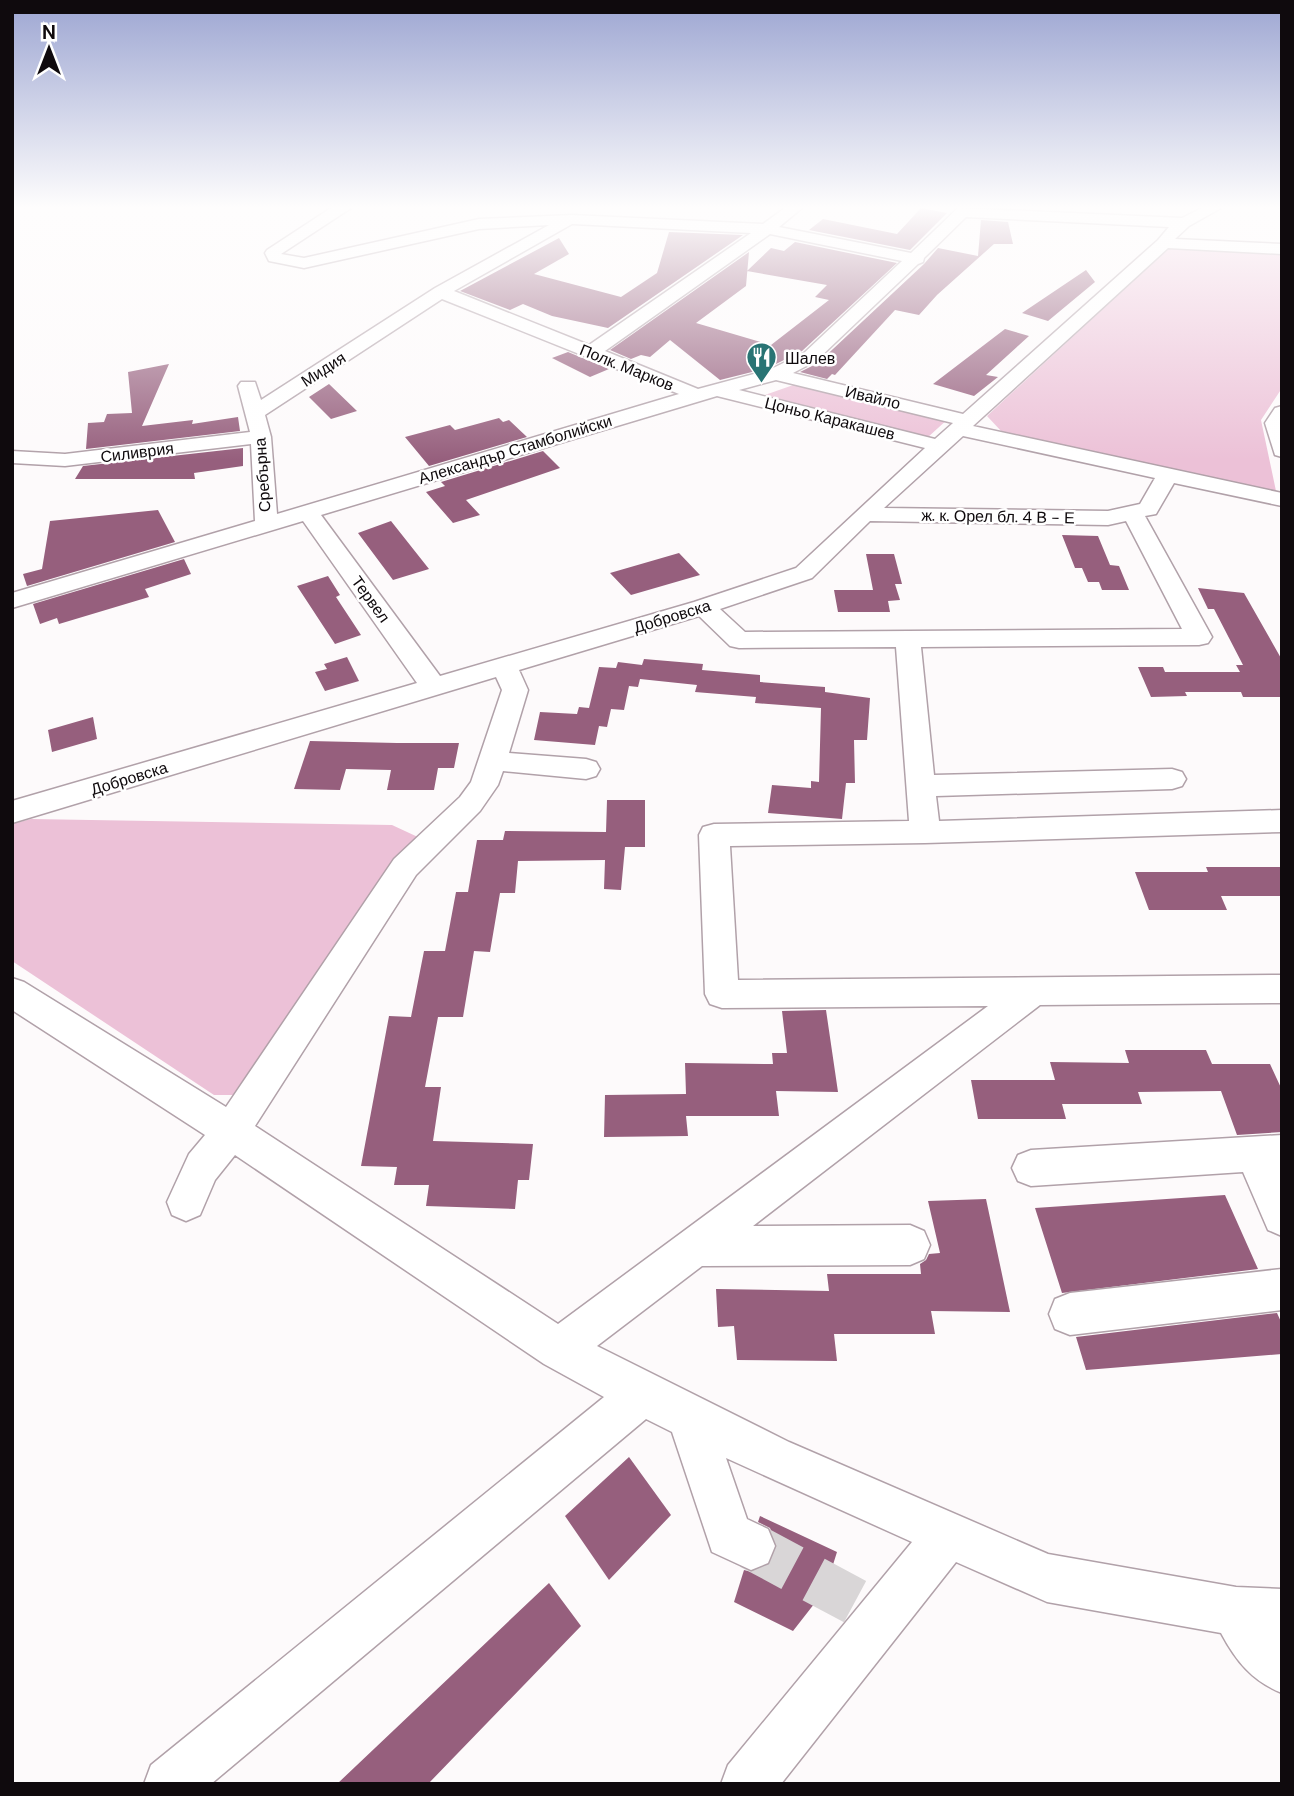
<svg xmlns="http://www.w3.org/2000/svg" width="1294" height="1796" font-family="'DM Sans',sans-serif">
<rect width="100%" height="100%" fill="#fdfafb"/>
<path fill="#ecc1d7" d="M1171 246 1282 252V388L1261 420 1276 491 1175 473 1002 432 987 416Z
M799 383 949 418 927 438 759 397Z
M31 819 392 825 420 838 234 1095H214L12 961V824Z"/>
<path fill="#965f7d" d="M921 208 947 213 910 250 809 230 823 219 897 234Z
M981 220 1008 222 1013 244H994L937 295 919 315 895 310 835 375 832 374 827 379 800 372 818 363 924 264 938 248 978 256Z
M669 232 743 235 608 328 552 316 523 304 510 310 460 291 559 238 569 254 534 274 621 297 657 273Z
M795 242 897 263 802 351 768 368 720 380 670 340 650 357 641 355 631 359 610 350 749 252 746 286 696 323 771 345 829 300 815 297 827 285 747 271 771 248 784 251Z
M1086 270 1095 282 1048 321 1022 313Z
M1005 329 1029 336 986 375 998 377 974 396 933 384Z
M568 352 609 369 590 377 552 358Z
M169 364 142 426 193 420 192 424 238 417 240 431 86 449 88 423 104 422 107 414 132 413 128 372Z
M329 384 357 411 331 419 309 397Z
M499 418 503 422 509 420 527 437 429 466 405 437 450 425 455 430Z
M243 448V466L194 473 195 479H75L83 466Z
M543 451 560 468 466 500 480 515 453 523 426 492 445 486 441 482Z
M158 510 175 542 27 586 23 574 42 569 50 521Z
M391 521 429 569 393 580 358 533Z
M1062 535 1098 536 1110 565 1119 566 1129 590H1102L1099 582H1088L1082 568H1075Z
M679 553 700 575 631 595 610 573Z
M866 554H894L902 584H895L900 600 888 601 890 612H838L834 590H873Z
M184 559 191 574 145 589 149 597 59 624 57 618 40 624 33 604Z
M328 576 340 595 336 597 361 635 335 644 297 586Z
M1198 588 1244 593 1282 660V697H1243L1241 692H1185L1187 696 1151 697 1138 667H1163L1165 672H1240L1236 665H1243L1214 609H1208Z
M347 657 359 681 325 691 315 672 327 669 324 664Z
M644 659 703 664 702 670 760 675V682L825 687V692L870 698 867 740H854L855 783H846L842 819 768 813 772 785 811 788V781L819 782 821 708 755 703 756 697 695 692 697 685 640 679 638 687 629 686 624 710 611 709 607 727 599 726 595 745 534 740 540 712 577 714 579 707 589 708 599 667 616 668 618 662 642 665Z
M93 717 97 739 52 752 48 730Z
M310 741 397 743H459L454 768H438L434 790H387L391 770 346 769 340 790 294 789Z
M607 800H645V847H625L621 890 604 889 605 860 518 861 515 893H500L490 952 474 951 463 1017H438L425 1087H441L433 1141 533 1144 529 1180H518L515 1209 426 1206 429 1185H394L397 1167 361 1166 389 1016 411 1017 424 951H445L456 892H468L477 840H503L505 831 606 832Z
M1206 867H1282V896H1221L1227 910H1149L1135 872H1208Z
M826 1010 838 1092 776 1091 779 1116H686L688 1136 604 1137 605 1095 686 1094 685 1063 773 1064 772 1053H787L782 1011Z
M1125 1050H1206L1212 1064H1270L1282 1090V1132L1237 1135 1221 1091 1138 1092 1142 1104H1062L1066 1119H978L971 1080H1055L1050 1062 1129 1063Z
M1225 1195 1258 1269 1062 1293 1035 1208Z
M986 1199 1010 1312 931 1311 935 1334H834L837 1361 737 1360 734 1326 718 1327 716 1289 829 1291 827 1274H921L920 1264 926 1260 929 1254 940 1253 928 1201Z
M1277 1313 1282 1324V1354L1086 1370 1076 1337Z
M629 1457 671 1515 609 1580 565 1516Z
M760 1516 837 1552 825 1590 793 1631 734 1602 744 1570 752 1572 769 1565 777 1547 770 1528 758 1522Z
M549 1583 581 1626 428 1784H337Z"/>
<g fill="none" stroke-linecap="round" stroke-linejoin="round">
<path stroke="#d9d6d7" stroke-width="47" stroke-dasharray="47 24" stroke-linecap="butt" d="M751 1546 882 1616"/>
<defs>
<path id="minor" d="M331 208H351L281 254 304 258 479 219 572 215 763 224 785 208H802L779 227 911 253 958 208 1182 218 1202 208H1221L1189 226 1175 239 1282 244V254L1168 248 973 426 1282 493V506L1174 483 1156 514 1145 516 1212 637 1208 643 1199 645 921 647 934 775 1172 769 1182 772 1186 779 1182 786 1172 789 936 796 939 821 1282 810V832L925 843 730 846 738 980 1282 975V1003L1040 1005 753 1226 910 1225 924 1231 930 1245 924 1259 910 1265 702 1266 597 1346 789 1442 1048 1554 1236 1587 1282 1589V1693C1252 1681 1236 1661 1221 1633L1047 1602 956 1562 781 1784H721L728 1765 912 1542 726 1458 747 1519 768 1529 775 1546 768 1563 751 1570 712 1552 672 1432 646 1419 211 1784H144L151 1765 604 1397 544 1364 235 1155 215 1180 200 1215 186 1221 172 1215 167 1202 189 1154 205 1135 12 1010V978L24 982 226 1107 394 859 460 797 471 782 502 690 496 677 12 823V801L417 683 303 521 12 608V593L255 521 251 444 65 466 12 463V451L65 454 250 432 238 386 241 382H255L261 400 435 288 549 225 479 229 304 268 269 261 265 253 267 250ZM966 217 1169 227 1158 240 963 414 793 373 816 361 918 264 923 262 924 258ZM572 224H573L751 233 589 345 454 291ZM770 234 902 261 804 353 769 370 698 389 605 351ZM442 299 679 394 277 514 271 437 265 415ZM776 380 953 423 935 439 739 390ZM717 396 925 448 796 568 694 602 440 676 321 515ZM963 436 1155 478 1140 504 1108 511 884 508ZM870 521 1108 525 1126 521 1182 629 745 632 720 609 812 578ZM699 616 730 646 739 648 896 647 909 821 714 824 703 827 699 835 705 994 710 1004 722 1008 988 1006 558 1324 255 1126 416 875 480 811 498 785 503 771 586 779 596 776 600 769 596 762 586 759 509 753 528 690 519 670Z
M1282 406V457L1275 455 1265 423 1275 408Z
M1282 1135V1236L1268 1230 1243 1172 1031 1186 1018 1181 1012 1168 1018 1155 1031 1150Z
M1282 1269V1310L1070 1335 1055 1329 1049 1314 1055 1299 1070 1293Z"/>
</defs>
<use href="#minor" stroke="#b1a1a9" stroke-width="3"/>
<use href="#minor" fill="#fff" fill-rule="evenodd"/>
</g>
<linearGradient id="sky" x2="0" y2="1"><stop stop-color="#9da6d2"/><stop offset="0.45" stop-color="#fefdfd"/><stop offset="1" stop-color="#fefdfd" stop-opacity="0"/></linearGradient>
<rect width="1294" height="460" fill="url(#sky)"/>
<defs>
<symbol id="restaurant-pin" viewBox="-11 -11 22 30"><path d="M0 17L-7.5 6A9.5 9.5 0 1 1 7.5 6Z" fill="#297474" stroke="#fff"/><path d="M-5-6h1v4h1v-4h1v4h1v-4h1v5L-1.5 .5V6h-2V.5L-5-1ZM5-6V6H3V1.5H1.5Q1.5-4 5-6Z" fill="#fff"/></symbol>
</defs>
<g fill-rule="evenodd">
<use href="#restaurant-pin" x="744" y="340" width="35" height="47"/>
</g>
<g text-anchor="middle" stroke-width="5" stroke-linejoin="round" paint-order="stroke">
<g font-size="16" fill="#0f0a0d" stroke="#fff" text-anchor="start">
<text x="785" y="364">Шалев</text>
</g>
<g font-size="16" fill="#0f0a0d" stroke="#fff">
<text transform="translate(627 367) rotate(22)" y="6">Полк. Марков</text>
<text transform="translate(323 369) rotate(-33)" y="6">Мидия</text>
<text transform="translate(873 397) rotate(13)" y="6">Ивайло</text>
<text transform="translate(830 418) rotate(14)" y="6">Цоньо Каракашев</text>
<text transform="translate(515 449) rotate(-17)" y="6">Александър Стамболийски</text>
<text transform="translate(137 452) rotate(-7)" y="6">Силиврия</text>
<text transform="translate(262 475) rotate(-94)" y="6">Сребърна</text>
<text transform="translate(998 516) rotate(1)" y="6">ж. к. Орел бл. 4 В - Е</text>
<text transform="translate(371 599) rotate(54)" y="6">Тервел</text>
<text transform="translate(672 616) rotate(-17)" y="6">Добровска</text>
<text transform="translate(129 778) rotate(-17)" y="6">Добровска</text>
</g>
</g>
<rect width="1294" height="1796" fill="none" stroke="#0f0a0d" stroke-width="28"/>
<g transform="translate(49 49)" stroke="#ffffff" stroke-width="5" paint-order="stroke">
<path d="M0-5L12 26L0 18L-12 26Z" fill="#0f0a0d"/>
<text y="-10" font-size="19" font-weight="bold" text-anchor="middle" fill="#0f0a0d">N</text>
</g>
</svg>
